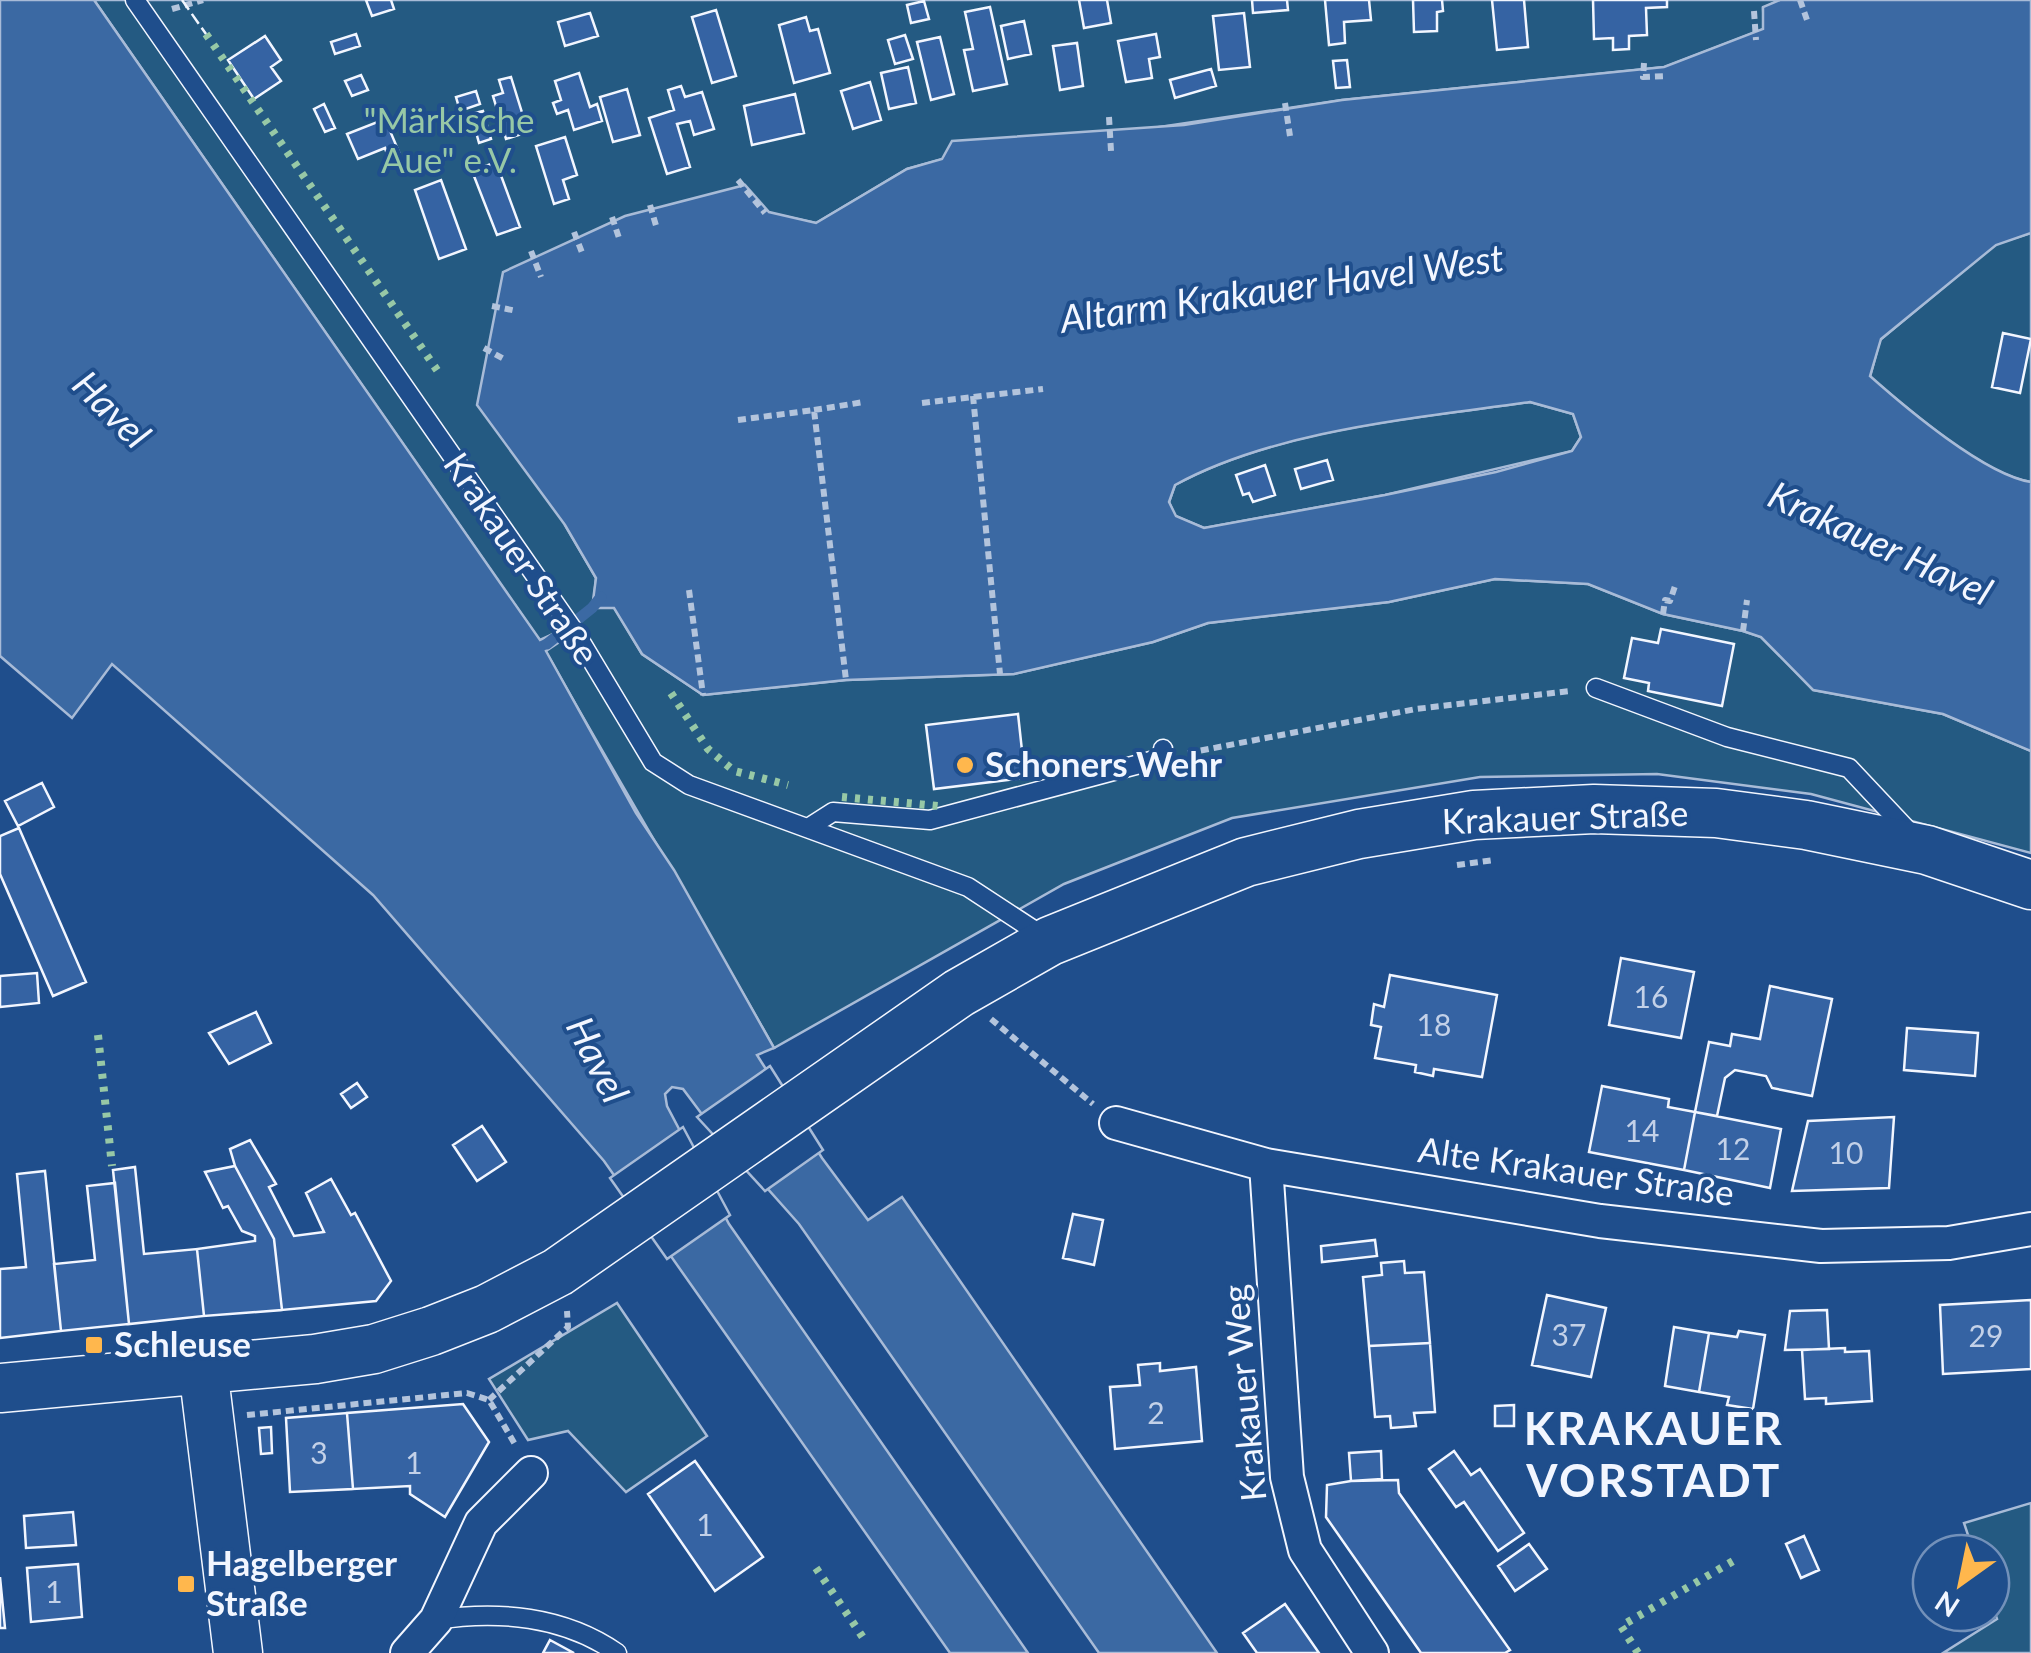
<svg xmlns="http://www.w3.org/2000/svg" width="2031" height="1653" font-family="Lato,sans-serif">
<rect width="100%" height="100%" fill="#1f4e8c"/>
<path fill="#245a82" stroke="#a8bbd7" stroke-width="2.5" d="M94 0H1780L1763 8 1764 29 1665 67 1342 100 943 159 907 169 816 223 769 213 565 525 596 578 593 608 614 607 642 654 703 695 846 680 1014 674 1153 642 1208 623 1389 602 1495 579 1588 584 1663 614 1743 631 1761 637 1814 690 1943 714 2031 751V853L1811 794 1657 774 1480 777 1232 818 1064 884 774 1048C699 915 620 784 545 650L560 641 555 633 540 641Z
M2031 233V482C1983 475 1908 409 1870 377L1880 340 1996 244Z
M1530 402 1573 414 1581 437 1572 451 1385 495 1204 528 1175 516 1169 502 1175 485C1277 429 1416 418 1530 402Z
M617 1303 707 1436 626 1492 568 1431 528 1440 489 1379Z
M2031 1503V1653H1943L1997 1619 1991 1602V1553H1974L1964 1523Z"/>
<path fill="#3b69a3" stroke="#a8bbd7" stroke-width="2.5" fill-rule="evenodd" d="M0 0H94L540 640 555 633 561 641 546 651 636 813 674 870 774 1048 757 1055 822 1158 868 1220 902 1197 1217 1653H1099L799 1224 704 1117 683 1089 672 1087 665 1094 667 1106 729 1224 1028 1653H950L604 1161 373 895 112 664 72 718 0 656Z
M1780 0H2031V233L1996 245 1881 339 1870 376C1906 408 1985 475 2031 482V751L1943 714 1813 690 1761 637 1743 631 1663 614 1588 584 1495 579 1389 602 1208 623 1153 642 1014 674 846 680 703 695 642 654 614 608H592L596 578 565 525 477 405 503 272 625 216 745 185 769 212 816 223 907 169 942 159 952 141 1184 125 1342 100 1664 67 1763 29V7ZM1530 402 1573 414 1581 437 1572 451 1496 472 1385 495 1204 528 1176 516 1169 502 1175 485C1275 430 1418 418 1530 402Z"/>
<path fill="#1f4e8c" stroke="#a8bbd7" stroke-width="2.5" d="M770 1066 823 1150 765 1191 697 1117Z
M683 1127 730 1215 667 1259 610 1178Z"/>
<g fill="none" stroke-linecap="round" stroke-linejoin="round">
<path stroke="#3b69a3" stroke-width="11" d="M547 644 592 608 601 597"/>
</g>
<path fill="#3563a3" stroke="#f2f6ff" stroke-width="2.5" d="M366 0H391L394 9 372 16Z
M1079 0H1107L1111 23 1084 28Z
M1252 0H1287L1288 10 1253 13Z
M1325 0H1369L1371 20 1344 22 1345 43 1329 45Z
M1413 0H1442L1443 11 1437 12V31L1414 32Z
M1492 0H1524L1528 47 1497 50Z
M1593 0H1667V7L1646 8 1647 35 1629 36V49L1613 50V38L1594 39Z
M924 1 929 19 911 23 907 5Z
M990 7 1007 84 973 91 964 50 973 49 965 12Z
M716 10 736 76 712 83 692 17Z
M590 13 598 36 565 46 558 22Z
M1244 13 1250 67 1219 70 1213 16Z
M806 17 810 31 818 29 830 73 794 83 779 25Z
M1024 21 1031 54 1008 59 1001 26Z
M356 34 360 46 335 54 331 42Z
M1156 34 1160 57 1149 59 1152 78 1126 82 1118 41Z
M905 35 913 59 895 64 888 40Z
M265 36 281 60 271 67 281 81 254 99 228 60Z
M940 37 954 94 931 100 917 42Z
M1077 43 1083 86 1060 90 1053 46Z
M1347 60 1350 87 1336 88 1333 61Z
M908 67 916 103 889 109 881 73Z
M1211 69 1216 86 1175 98 1170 80Z
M579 73 590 107 597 104 602 121 574 130 568 110 557 114 553 103 561 100 555 81Z
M361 75 368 90 352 96 345 81Z
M511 77 528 132 506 139 493 96 503 93 499 80Z
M870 82 881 120 853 129 841 91Z
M681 86 685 97 702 92 714 129 694 135 690 121 677 124 690 167 667 174 649 118 674 110 668 90Z
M627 89 640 135 613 142 600 97Z
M476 91 480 104 460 111 456 97Z
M795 94 804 133 752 145 744 106Z
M324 104 335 128 325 132 314 109Z
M483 111 491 139 479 143 471 114Z
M385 119 399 152 388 157 385 148 358 159 347 134Z
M565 137 577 175 563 180 569 199 554 204 536 146Z
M496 162 520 227 497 235 472 171Z
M441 180 466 249 439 259 415 190Z
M2003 333 2031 339 2020 393 1992 387Z
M1327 460 1333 480 1301 489 1295 469Z
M1265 465 1275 495 1253 502 1249 493 1243 495 1236 475Z
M1661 629 1734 644 1722 706 1648 691 1649 683 1624 678 1632 638 1658 643Z
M1018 714 1025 778 934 789 926 725Z
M42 783 54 807 18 826 5 801Z
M19 828 86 982 53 996 0 874V836Z
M1621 958 1694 972 1681 1038 1609 1025Z
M37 973 39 1003 0 1007V976Z
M1390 975 1497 995 1482 1077 1434 1069 1433 1076 1415 1072 1416 1065 1375 1058 1381 1027 1371 1025 1374 1004 1384 1007Z
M1770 986 1832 999 1812 1096 1772 1088 1766 1076 1735 1070 1725 1078 1717 1116 1695 1112 1709 1042 1730 1046 1732 1034 1760 1039Z
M256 1012 271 1043 229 1064 209 1033Z
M1907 1028 1978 1033 1975 1076 1904 1070Z
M357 1083 367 1097 351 1108 341 1094Z
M1602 1086 1669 1099 1668 1107 1695 1112 1684 1170 1589 1152Z
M1695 1112 1781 1129 1770 1188 1684 1170Z
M1894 1117 1889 1188 1792 1191 1808 1121Z
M482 1126 506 1162 477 1181 453 1145Z
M250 1140 276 1184 269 1187 294 1236 324 1232 306 1193 331 1179 351 1215 355 1213 391 1281 376 1301 282 1310 274 1239 235 1166 230 1149Z
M235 1166 274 1239 282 1310 204 1316 197 1249 255 1241V1236L242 1231 228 1206 223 1208 205 1172Z
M135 1167 144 1254 197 1249 204 1316 129 1324 113 1170Z
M45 1171 61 1331 0 1338V1269L26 1267 17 1174Z
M115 1183 129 1324 61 1331 54 1264 95 1260 87 1186Z
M1073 1214 1103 1220 1094 1265 1063 1258Z
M1375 1240 1377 1256 1322 1262 1321 1246Z
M1404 1261 1405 1273 1424 1272 1430 1343 1369 1346 1363 1277 1382 1275 1381 1263Z
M1547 1295 1606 1308 1591 1377 1532 1365Z
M2031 1300V1369L1943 1374 1940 1305Z
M1827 1310 1829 1349 1785 1350 1790 1311Z
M1674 1327 1709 1333 1699 1392 1665 1386Z
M1739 1331 1765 1335 1753 1409 1727 1405 1729 1397 1699 1392 1709 1333 1737 1337Z
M1430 1343 1435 1412 1414 1413 1416 1426 1391 1428 1390 1416 1375 1417 1369 1346Z
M1845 1348V1352L1869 1351 1872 1401 1826 1404V1398L1805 1399 1802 1350Z
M1160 1363V1371L1196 1367 1202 1441 1115 1449 1110 1387 1140 1385 1138 1365Z
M463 1404 489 1442 445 1517 410 1494V1486L353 1489 347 1413Z
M1514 1405V1426H1495V1406Z
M347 1413 353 1489 290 1492 286 1418Z
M271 1427 272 1453 261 1454 259 1428Z
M1381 1451 1382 1479 1351 1481 1349 1453Z
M1454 1451 1471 1475 1480 1469 1524 1533 1498 1551 1464 1502 1456 1507 1429 1469Z
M695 1461 763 1557 715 1591 648 1494Z
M1398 1480 1399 1493 1510 1650 1505 1653H1421L1326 1517 1327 1485 1351 1481Z
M73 1512 76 1545 26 1548 24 1516Z
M1804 1536 1819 1570 1801 1578 1786 1544Z
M1529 1544 1547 1569 1515 1591 1498 1566Z
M78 1564 82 1617 31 1622 27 1568Z
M0 1577 5 1628H0Z
M1285 1604 1319 1653H1257L1243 1633Z
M550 1640 574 1653H543Z"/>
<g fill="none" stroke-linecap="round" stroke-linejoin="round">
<defs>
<path id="service" d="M135 0 576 634 653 762 689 785 968 887 1046 938
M1596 688 1727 737 1849 768 1912 835
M808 828 833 812 930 820 1162 758 1163 749
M436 1620C497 1610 564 1616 617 1653"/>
<path id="minor" d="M1116 1123 1266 1165 1600 1221 1821 1246 1949 1243 2031 1229
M1266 1165 1287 1477 1305 1550 1372 1653
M407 1653 436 1620 481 1523 531 1473"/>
<path id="secondary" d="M203 1369 238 1653
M0 1388 315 1359 374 1349 431 1331 487 1309 558 1272 959 993 1050 941 1246 862 1359 834 1474 815 1594 809 1716 813 1806 825 1927 850 2031 885"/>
</defs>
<use href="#service" stroke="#f2f6ff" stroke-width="21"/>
<use href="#minor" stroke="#f2f6ff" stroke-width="36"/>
<use href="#secondary" stroke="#f2f6ff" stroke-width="51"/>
<path stroke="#b3c4dc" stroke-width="6" stroke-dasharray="8 5" stroke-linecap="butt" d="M1800 0 1807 20
M172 9 203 0
M1754 11 1756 40
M1644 63 1643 77 1666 76
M1285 103 1290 136
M1109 117 1111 151
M738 180 765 213
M650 205 657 229
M612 217 619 238
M574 232 583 255
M531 251 541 277
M492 306 517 311
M484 348 504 359
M973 396 1000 674
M922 403 1043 389
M814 410 864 402
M738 420 814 410 846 680
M689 590 703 695
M1663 614 1665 600 1670 601 1675 586
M1743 631 1747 600
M1188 753 1416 709 1570 691
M1457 865 1494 860
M991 1019 1093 1104
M489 1400 568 1327 567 1311
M247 1415 467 1393 489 1400 516 1446"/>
<use href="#service" stroke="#1f4e8c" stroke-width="18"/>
<use href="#minor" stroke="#1f4e8c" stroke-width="32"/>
<use href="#secondary" stroke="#1f4e8c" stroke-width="48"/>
<path stroke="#97c8a6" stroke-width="8" stroke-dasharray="5 8" stroke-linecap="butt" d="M206 34 439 373
M671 693 708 749 734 771 788 785
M842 797 939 806
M98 1035 112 1166
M816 1568 866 1642
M1638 1653 1621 1626 1735 1560"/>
<path stroke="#f2f6ff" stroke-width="2.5" stroke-dasharray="12 5" stroke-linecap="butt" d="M182 0 206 34"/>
</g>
<g fill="#ffb74d" stroke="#1f4e8c" stroke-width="4">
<circle cx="965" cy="765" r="10"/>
<rect x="84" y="1335" width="20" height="20" rx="5"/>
<rect x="176" y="1574" width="20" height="20" rx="5"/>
</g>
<g text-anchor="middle" stroke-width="8" stroke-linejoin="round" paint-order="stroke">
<g font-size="30" fill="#c3d1e8">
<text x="1651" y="1008">16</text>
<text x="1434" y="1036">18</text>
<text x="1642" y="1142">14</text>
<text x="1733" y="1160">12</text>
<text x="1846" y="1164">10</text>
<text x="1569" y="1346">37</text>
<text x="1986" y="1347">29</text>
<text x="1156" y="1424">2</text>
<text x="319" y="1464">3</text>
<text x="414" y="1474">1</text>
<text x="705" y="1536">1</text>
<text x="54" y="1603">1</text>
</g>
<g font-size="35" fill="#97c8a6" stroke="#1f4e8c">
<text x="449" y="133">"Märkische<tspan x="449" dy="40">Aue" e.V.</tspan></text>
</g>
<g font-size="35" fill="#f2f6ff" stroke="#1f4e8c">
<text transform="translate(521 559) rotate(56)" y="12">Krakauer Straße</text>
<text transform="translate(1565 818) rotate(-2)" y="12">Krakauer Straße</text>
<text transform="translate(1576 1172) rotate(8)" y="12">Alte Krakauer Straße</text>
<text transform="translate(1245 1393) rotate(-95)" y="12">Krakauer Weg</text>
</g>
<g font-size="35" font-weight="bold" fill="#f2f6ff" stroke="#1f4e8c" text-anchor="start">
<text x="985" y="777">Schoners Wehr</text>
<text x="114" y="1357">Schleuse</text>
<text x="206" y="1576">Hagelberger<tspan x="206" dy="40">Straße</tspan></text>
</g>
<g font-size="38" font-style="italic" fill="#f2f6ff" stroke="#1f4e8c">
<text transform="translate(1282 289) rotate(-8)" y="13">Altarm Krakauer Havel West</text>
<text transform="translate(111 410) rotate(45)" y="13">Havel</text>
<text transform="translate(1880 544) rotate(25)" y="13">Krakauer Havel</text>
<text transform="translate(597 1060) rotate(63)" y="13">Havel</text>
</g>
<g font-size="45" font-weight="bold" letter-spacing="2.5" fill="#f2f6ff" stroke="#1f4e8c">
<text x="1654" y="1445">KRAKAUER<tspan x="1654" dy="52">VORSTADT</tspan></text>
</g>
</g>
<g transform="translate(1961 1583) rotate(213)"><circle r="48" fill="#1f4e8c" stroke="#7391ba" stroke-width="2.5"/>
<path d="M0-8L18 38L0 25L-18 38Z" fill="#ffb74d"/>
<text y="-15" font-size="28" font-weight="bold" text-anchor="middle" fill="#f2f6ff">N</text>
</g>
</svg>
